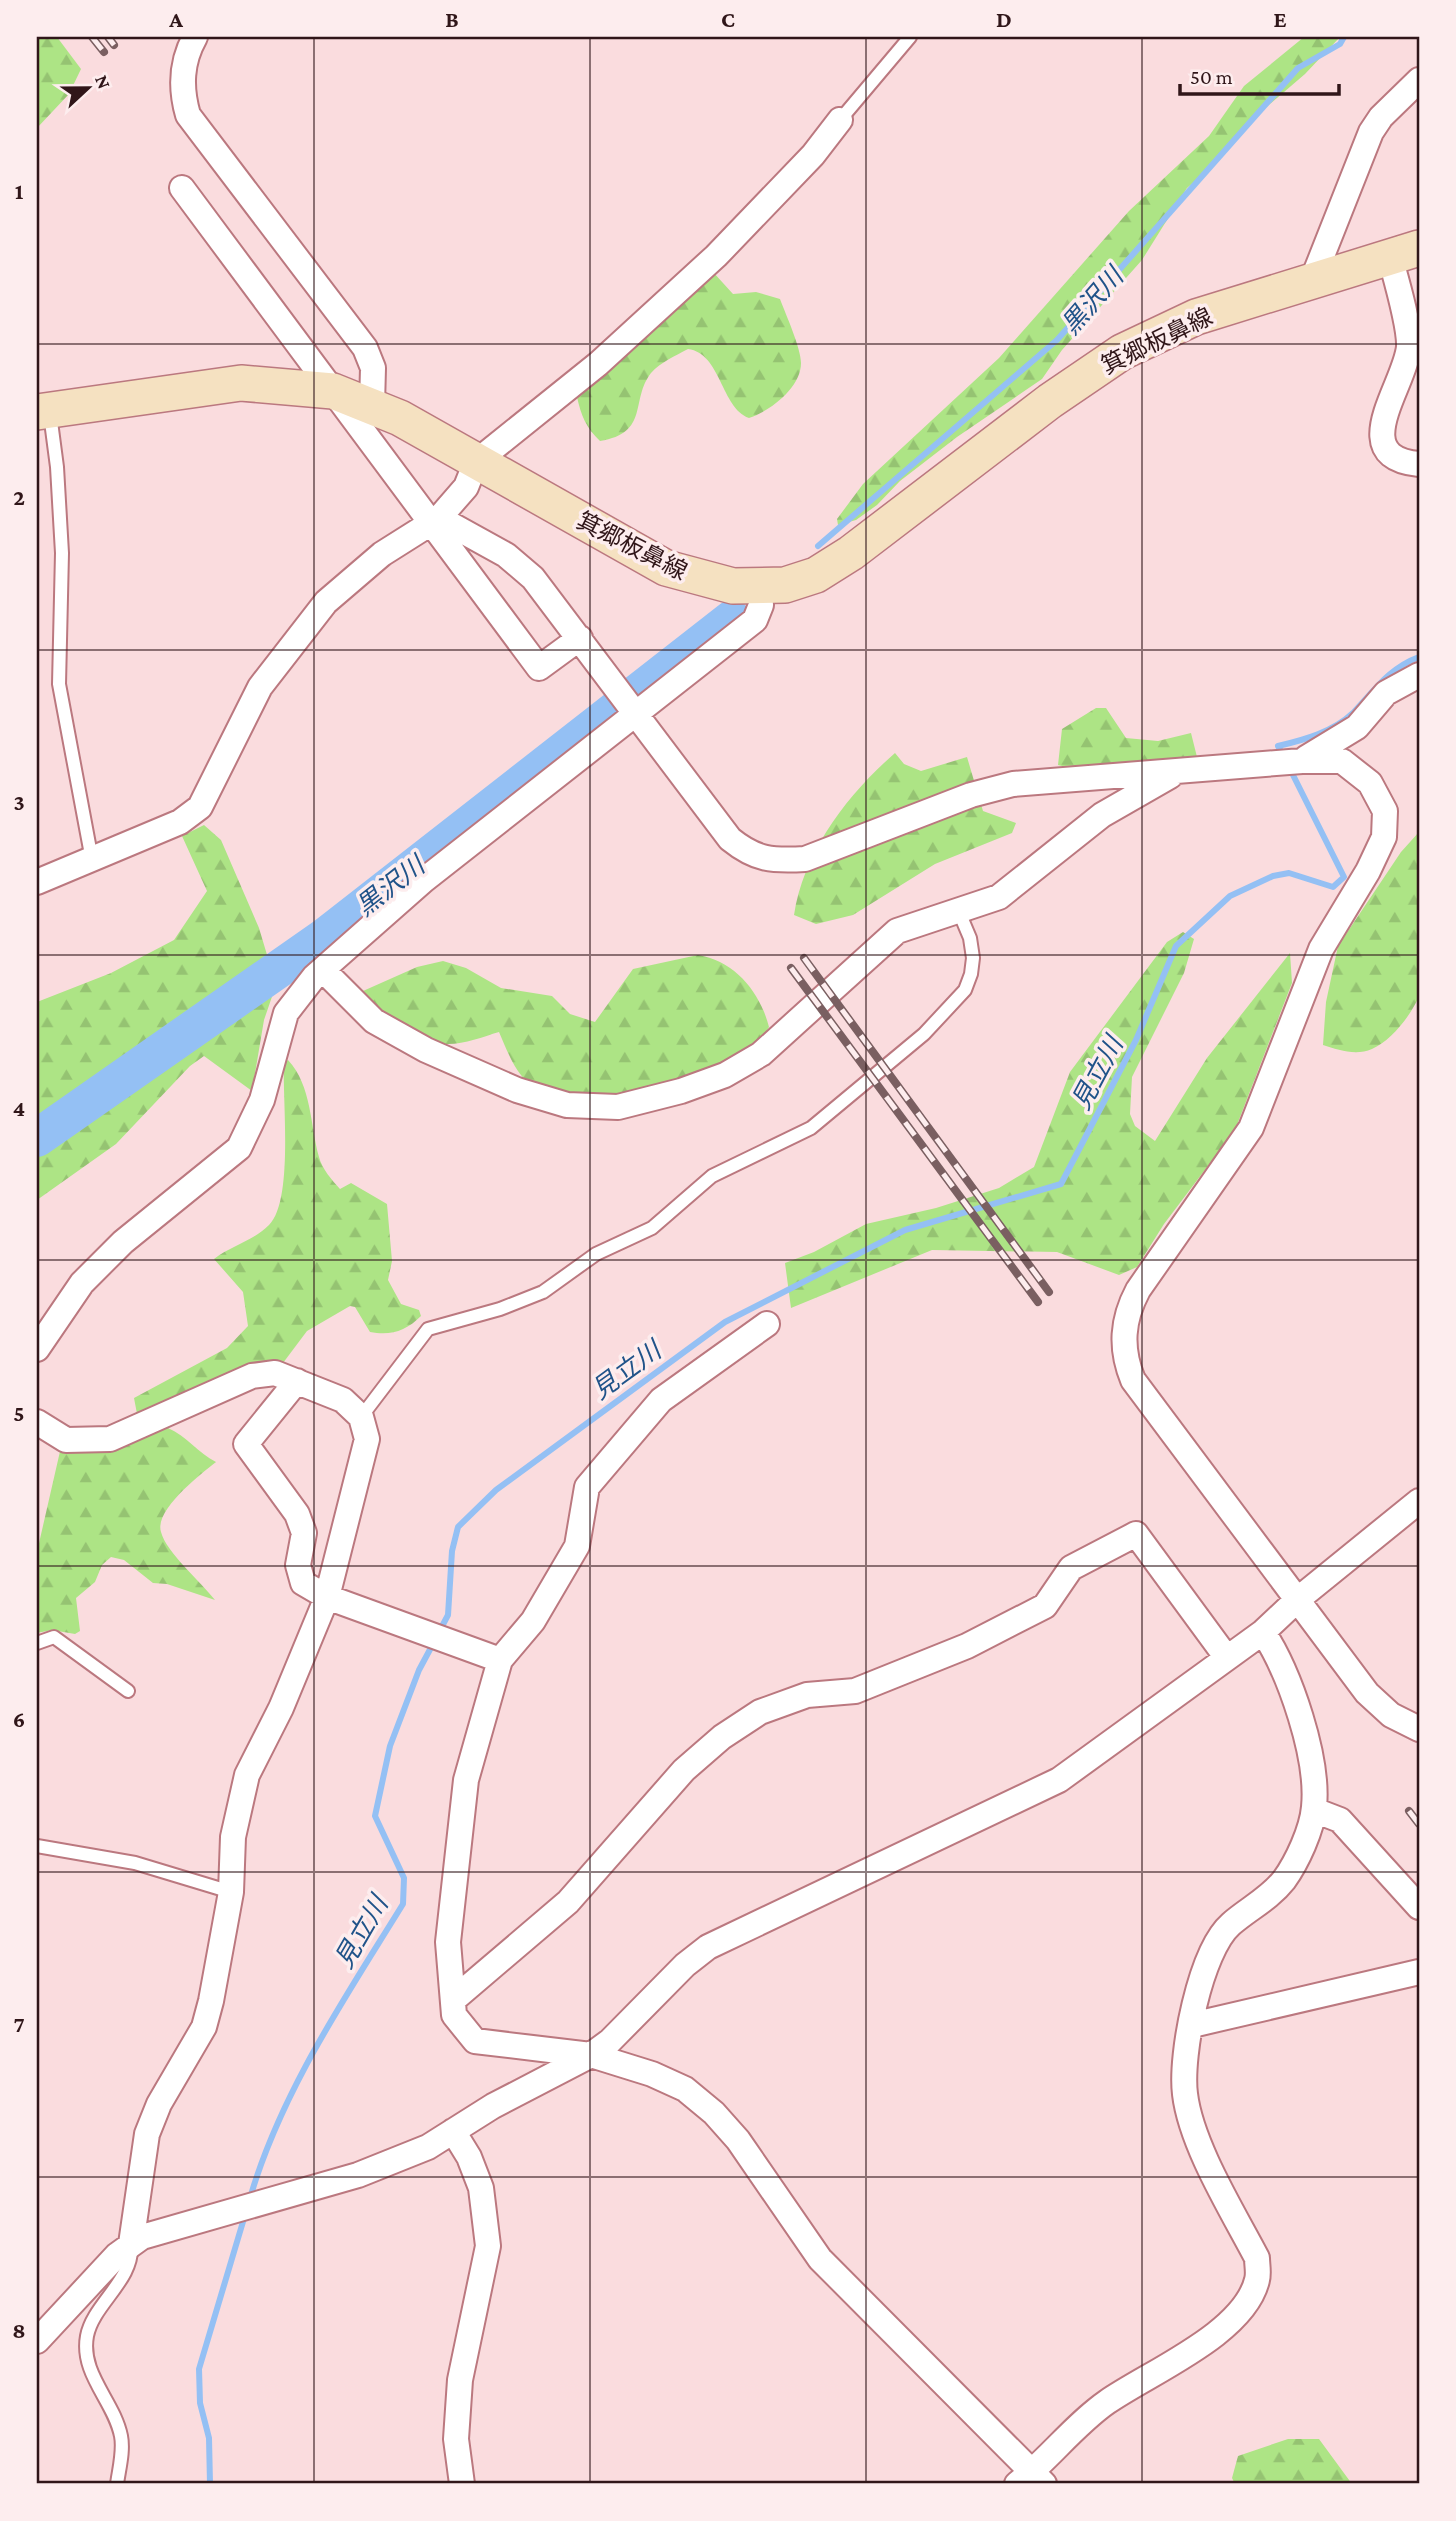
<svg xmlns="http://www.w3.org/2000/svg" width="1456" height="2521" font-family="'Crimson Pro','Noto Sans JP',serif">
<defs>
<pattern id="forest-firs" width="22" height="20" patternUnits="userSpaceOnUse" patternTransform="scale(1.75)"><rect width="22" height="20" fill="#ade485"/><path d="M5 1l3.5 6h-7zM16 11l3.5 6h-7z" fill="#95c372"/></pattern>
</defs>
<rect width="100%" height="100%" fill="#fadcde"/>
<path fill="url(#forest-firs)" d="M37 37H57L81 69 69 94 37 128Z
M1304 37H1340L1305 74 1263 110 1217 162 1187 188 1142 260 1062 350 1042 379 957 437 900 481 877 505 856 520 838 525 837 519 863 484 999 358 1129 211 1209 136 1244 86Z
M713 272 733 294 756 292 780 299C786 315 801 348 801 363 801 388 770 411 749 418 721 408 721 353 688 349 675 356 661 362 651 373 630 400 650 433 600 441 586 428 581 415 577 397L581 389Z
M1096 708H1106L1126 738 1158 741 1191 733 1197 757 1074 769 1058 765 1062 729Z
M895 753 904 764 921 771 967 757 983 811 1016 823 1012 833 935 864 853 915 816 924 794 915C804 851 847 795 895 753Z
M204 825 221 840 259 928 276 985 264 1020 252 1091 204 1056 190 1066 116 1144 37 1200V1002L111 973 174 940 207 891 182 836Z
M1419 832V996C1412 1014 1391 1041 1372 1049 1356 1056 1338 1050 1323 1045L1326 1002 1338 946 1401 852Z
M1183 932 1194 939 1184 973 1132 1077 1130 1114 1135 1126 1155 1141 1207 1058 1290 953 1292 983 1235 1130 1164 1224 1137 1267 1119 1275 1057 1252 932 1250 791 1308 785 1263 814 1252 866 1224 936 1208 999 1188 1034 1167 1070 1072 1167 942Z
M698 955C735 961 760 992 769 1027 745 1068 660 1091 615 1095 601 1096 586 1093 572 1092 559 1091 541 1090 529 1083 515 1073 506 1048 499 1032 482 1037 463 1045 445 1044 418 1043 377 1010 354 995L417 967 443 961 466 968 501 988 552 996 570 1014 595 1022 633 969Z
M288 1060C312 1086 310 1125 319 1157 322 1169 332 1180 340 1189L351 1183 387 1204 392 1261 388 1280 401 1304 419 1310 421 1316C406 1331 391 1336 370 1332L355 1307 350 1306 307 1331 280 1367 138 1419 134 1398 227 1348 248 1326 243 1292 214 1259C232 1245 253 1241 269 1225 294 1200 282 1099 284 1063Z
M168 1428C187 1436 198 1453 216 1462 201 1474 154 1510 161 1532 166 1552 201 1582 215 1600L167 1584 153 1583 124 1560 111 1557 102 1565 95 1582 76 1598 80 1631 75 1634 52 1630 37 1633V1552L61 1447Z
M1288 2439H1319L1352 2484H1235L1232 2478 1238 2456Z"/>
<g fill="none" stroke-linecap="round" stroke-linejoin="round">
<path stroke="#94c0f4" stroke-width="6" d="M818 546 1057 340 1298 68 1340 44 1344 37
M1284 757 1278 746C1304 740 1333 732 1353 713 1374 691 1389 668 1419 657
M439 1632 448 1615 452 1551 458 1527 496 1490 725 1322 905 1230 1061 1184 1136 1040 1176 946 1230 896 1273 876 1289 873 1333 887 1344 877 1289 767
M250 2198C281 2092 345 1998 403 1904L404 1878 375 1816 390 1746 419 1670 434 1642
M210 2484 209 2438 200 2403 199 2369 245 2215"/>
<path stroke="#94c0f4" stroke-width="38" d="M37 1138 326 936 732 619"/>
<defs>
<path id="lane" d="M840 120 910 37
M50 414 57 467 62 553 59 684 92 860
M361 1417 428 1329 500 1309 543 1292 596 1254 652 1228 712 1176 811 1128 924 1034 965 990 971 974 973 958 970 938 959 912
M37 1643 54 1637 128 1691
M37 1846 135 1863 231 1892
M117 2484C119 2469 124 2451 121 2436 114 2401 80 2374 87 2336 93 2304 134 2280 131 2245"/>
<path id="street" d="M195 37C181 62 180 87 188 115L365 348 373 368 372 405
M182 188 539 668 580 638
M1390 257C1396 279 1410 326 1409 347 1405 386 1345 457 1419 464
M1312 281 1371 132 1381 117 1419 80
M439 518 506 555 533 578 730 839C756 860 772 861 805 859L971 795 1013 784 1302 761H1342L1370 783 1385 811 1384 837 1368 871 1321 949 1251 1128 1138 1290C1122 1320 1120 1348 1133 1380L1367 1693 1391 1715 1419 1729
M1306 758 1357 727 1386 693 1419 675
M37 882 180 822 200 807 260 687 326 602 382 554 439 518 466 487 476 462 598 364 716 256 813 155 840 120
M323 970 374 1021 426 1050 517 1090 567 1105 618 1107 681 1091 725 1075 761 1054 897 931 999 897 1102 815 1170 776
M767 1324 661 1400 587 1487 577 1546 533 1621 500 1660 466 1780 448 1942 454 2015 475 2041 591 2055 652 2074 685 2089 714 2113 738 2140 820 2259 1044 2484
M37 1349 82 1283 123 1242 239 1148 262 1100 286 1013 314 977 424 880 755 620 761 605 759 588
M297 1381 246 1444 297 1514 304 1533 298 1565 303 1583 327 1597 500 1660
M37 1422 66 1440 110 1439 252 1376 275 1373 343 1400 361 1417 367 1439 327 1597 281 1708 247 1775 233 1837 231 1892 211 2001 204 2027 159 2104 147 2134 131 2244
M1314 1810 1340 1820 1419 1907
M453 2000 568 1902 684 1770 722 1737 760 1712 807 1695 855 1691 967 1646 1045 1606 1071 1568 1136 1534 1227 1658
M1192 2025 1419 1972
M453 2131 469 2157 481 2188 488 2246 460 2380 456 2439 462 2484
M37 2341 117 2255 142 2237 358 2175 428 2147 493 2106 591 2055 610 2041 685 1965 708 1947 1059 1780 1263 1632 1297 1600 1419 1501
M1017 2484C1049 2459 1074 2425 1107 2402 1150 2372 1244 2334 1257 2280 1259 2273 1257 2265 1257 2258 1233 2212 1191 2145 1185 2094 1180 2055 1200 1951 1231 1924 1248 1909 1269 1899 1284 1880 1297 1862 1312 1830 1314 1807 1319 1758 1290 1673 1263 1632"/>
<path id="secondary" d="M37 412 241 383 333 391 400 418 666 568 733 586 785 585 816 575 851 553 1050 401 1122 352 1196 317 1419 248"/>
</defs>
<use href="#lane" stroke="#bb787f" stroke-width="16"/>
<use href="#street" stroke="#bb787f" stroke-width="28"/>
<use href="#secondary" stroke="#bb787f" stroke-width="38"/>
<use href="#lane" stroke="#fff" stroke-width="12"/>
<use href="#street" stroke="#fff" stroke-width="24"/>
<use href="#secondary" stroke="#f5e1c1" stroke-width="35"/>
<defs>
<path id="rail" d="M92 37 104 52
M108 37 114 45
M804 958 1049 1292
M791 968 1038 1302
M1409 1811 1419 1824"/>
</defs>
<use href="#rail" stroke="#7a5f61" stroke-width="8"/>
<use href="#rail" stroke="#fdedee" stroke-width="5" stroke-dasharray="16" stroke-linecap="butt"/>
</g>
<path fill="none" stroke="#301619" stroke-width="2" stroke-opacity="0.55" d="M314 37V2484M590 37V2484M866 37V2484M1142 37V2484M37 344H1419M37 650H1419M37 955H1419M37 1260H1419M37 1566H1419M37 1872H1419M37 2177H1419"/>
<g text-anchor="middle" stroke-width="7" stroke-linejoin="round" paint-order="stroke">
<g font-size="24" fill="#301619" stroke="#fdedee">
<text transform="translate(1157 341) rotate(-26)" y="8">箕郷板鼻線</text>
<text transform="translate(632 546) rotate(27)" y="8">箕郷板鼻線</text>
</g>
<g font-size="26" font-style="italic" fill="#205389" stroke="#fdedee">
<text transform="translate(1092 301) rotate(-49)" y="9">黒沢川</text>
<text transform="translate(390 886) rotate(-38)" y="9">黒沢川</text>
<text transform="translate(1097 1073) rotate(-62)" y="9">見立川</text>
<text transform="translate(626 1370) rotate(-36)" y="9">見立川</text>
<text transform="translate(361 1932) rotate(-60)" y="9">見立川</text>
</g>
</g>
<rect width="1456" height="2521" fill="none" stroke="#fdedee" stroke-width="77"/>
<g transform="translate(88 88) rotate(68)" stroke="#fdedee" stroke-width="5" paint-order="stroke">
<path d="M0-5L12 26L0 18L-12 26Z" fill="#301619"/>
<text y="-10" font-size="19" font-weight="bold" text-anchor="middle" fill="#301619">N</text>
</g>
<path d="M1180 84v10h159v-10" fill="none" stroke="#301619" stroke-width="3.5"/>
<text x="1190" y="84" font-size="21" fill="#301619" stroke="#fdedee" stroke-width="5" paint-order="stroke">50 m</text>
<rect x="38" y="38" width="1380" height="2444" fill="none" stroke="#301619" stroke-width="2.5"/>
<g font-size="23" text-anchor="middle" font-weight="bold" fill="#301619">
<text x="176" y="27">A</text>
<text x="452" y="27">B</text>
<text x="728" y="27">C</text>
<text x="1004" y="27">D</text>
<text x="1280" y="27">E</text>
<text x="19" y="199">1</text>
<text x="19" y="505">2</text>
<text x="19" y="810">3</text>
<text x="19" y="1116">4</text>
<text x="19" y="1421">5</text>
<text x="19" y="1727">6</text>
<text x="19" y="2032">7</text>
<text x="19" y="2338">8</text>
</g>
</svg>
